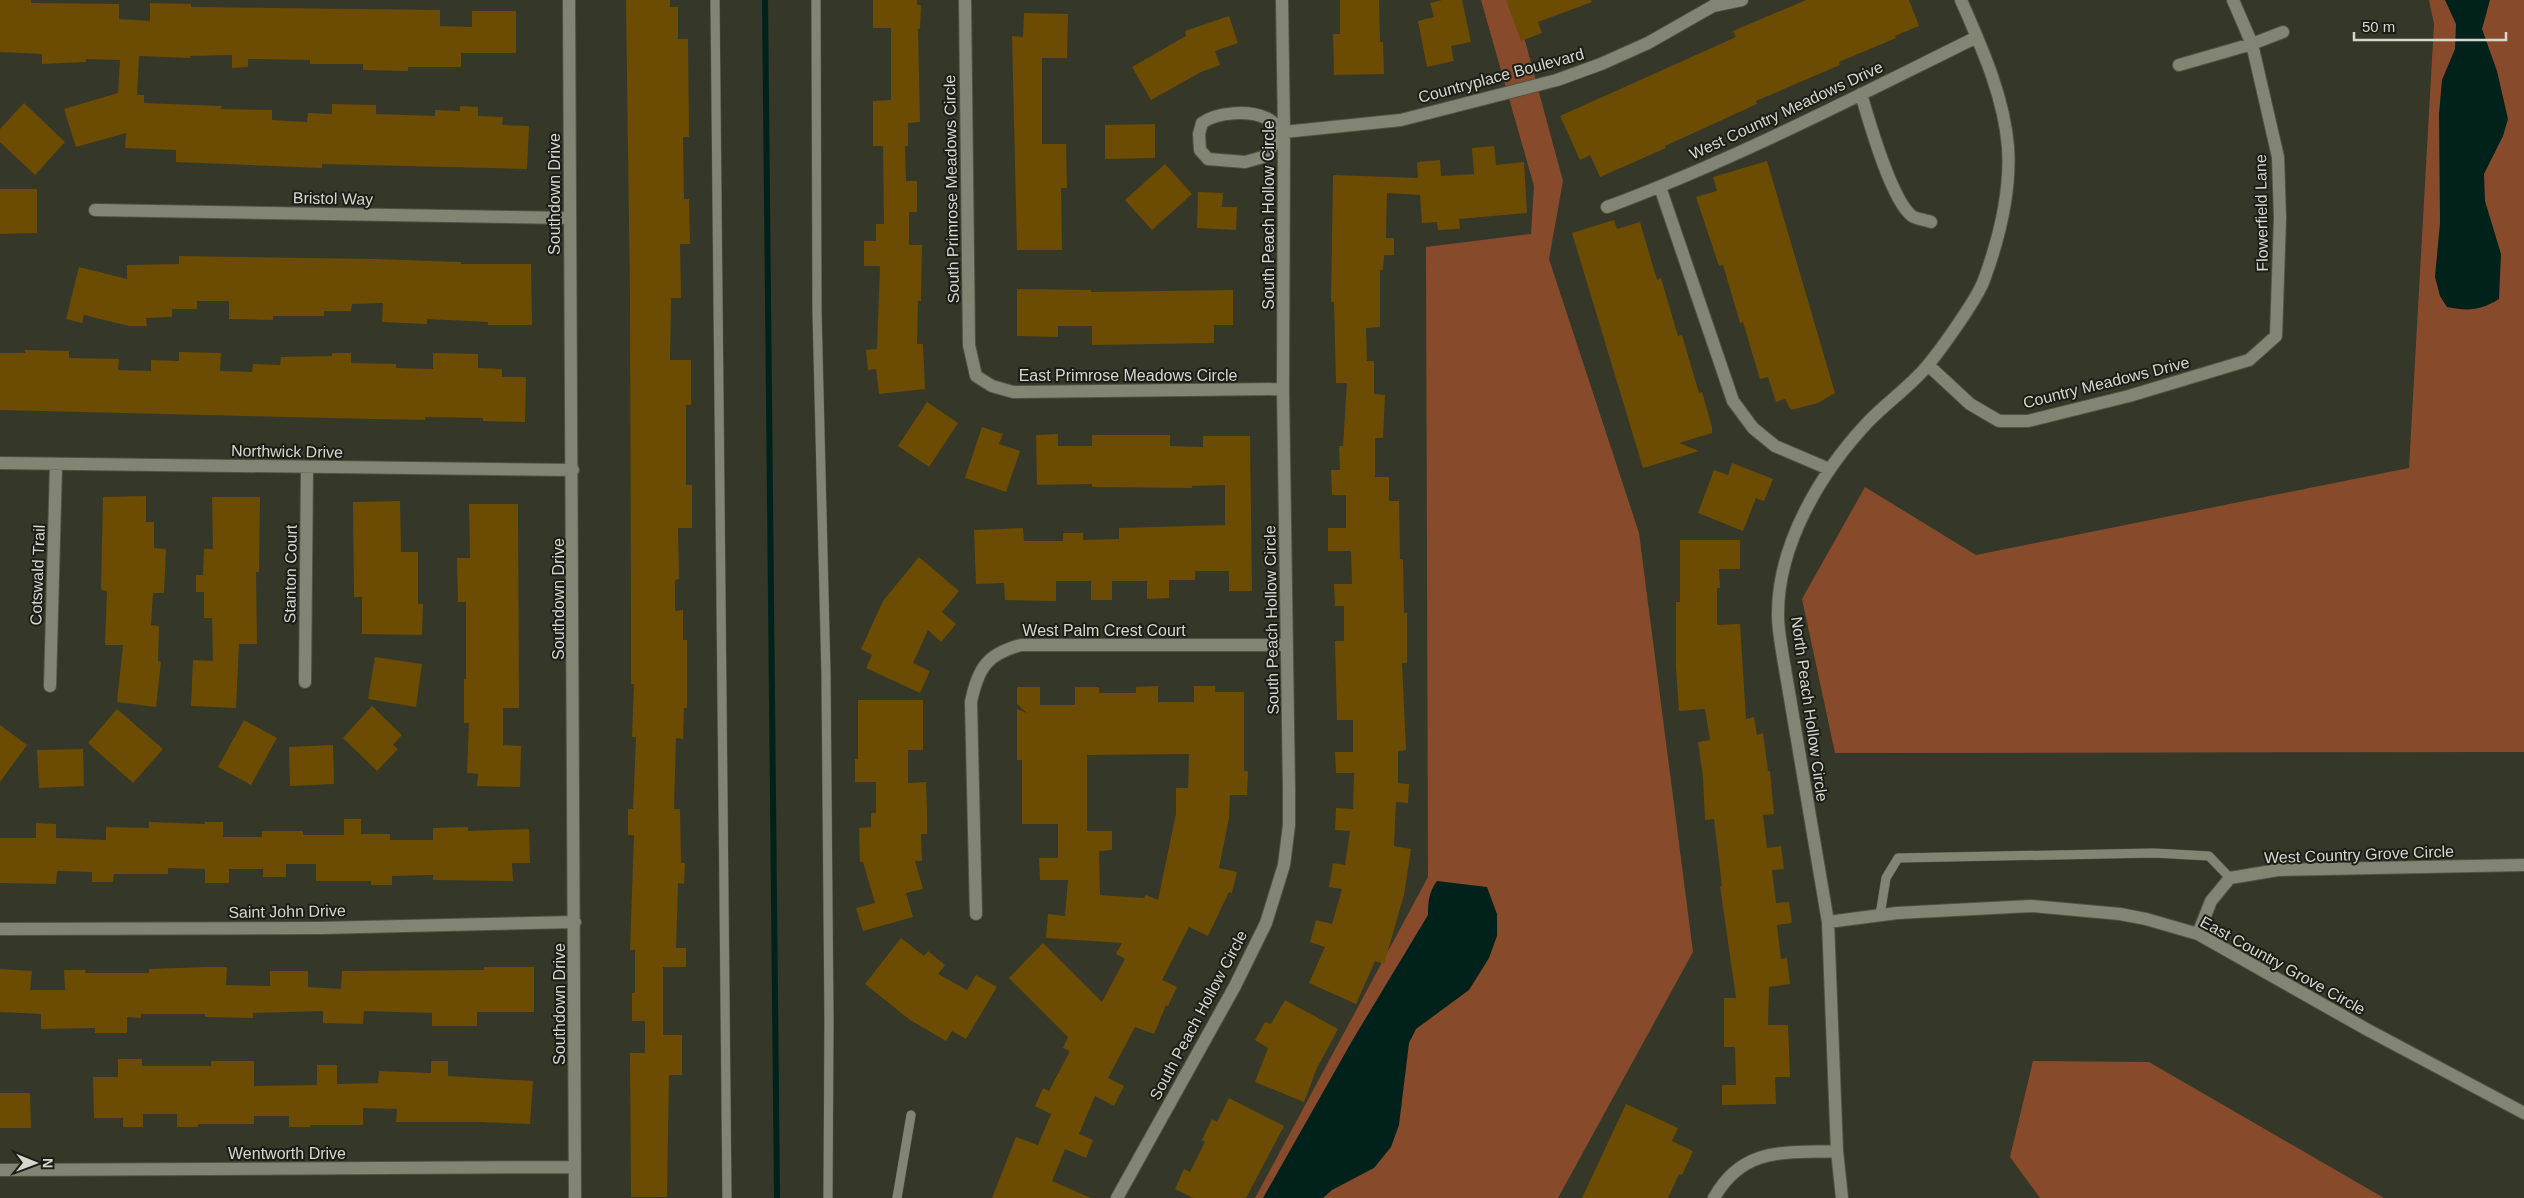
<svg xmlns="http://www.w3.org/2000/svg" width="2524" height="1198" font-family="Helvetica,sans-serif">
<rect width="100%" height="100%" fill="#353728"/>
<path fill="#874b2c" d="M1481 0H1514L1563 181 1549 259 1639 533 1693 952 1558 1198H1255L1428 877 1426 247 1531 234 1534 186Z
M2429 0H2524V752L1835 753 1802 599 1865 487 1976 555 2409 468 2434 24Z
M2033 1061 2149 1062 2384 1198H2040L2010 1157Z"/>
<path fill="#00221b" d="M2445 0H2490L2482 29 2497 71 2508 119 2503 136 2484 174 2485 201 2501 254 2499 299C2479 311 2469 311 2447 307L2440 296 2435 277 2440 223 2439 114 2442 80 2455 49 2456 24Z
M1437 881 1487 887 1497 914V936L1489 958 1469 990 1416 1029 1409 1043 1399 1125 1391 1147 1374 1168 1332 1190 1323 1198H1263L1352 1041 1428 915C1428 901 1429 892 1437 881Z"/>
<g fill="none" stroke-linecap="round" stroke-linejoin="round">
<path stroke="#00221b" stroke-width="6" d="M765 0 777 1198"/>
</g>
<path fill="#6c4c03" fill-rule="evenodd" d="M0 0H31V3L119 4V19L150 21V3L191 4V7L440 10V26L472 27V11H516V53H461V67H408V71L363 70V64H310V60L248 59V67L232 68V55L190 56V58L139 56 137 95H144V103L222 106 221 109 272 110V120L307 122 308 113 332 114V104L376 105V114L435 116V110L460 111V106L478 107V116L503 117 502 125 529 126 527 169 322 164V168L176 162V150L125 148 126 133 76 147 64 109 118 93 120 60 86 59V62L42 64V54L0 52Z
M626 0H670V7H678V39H688L689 137H683L684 199H689L690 244H680L681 298H671L670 360H691V405H686V485H692V528H678L679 579 675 580V611L683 610V640H687V708H684L683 739 676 738 674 809H680L681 863H685L684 884 678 883 676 948H686V967H663V1035H682V1075H669L667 1197H631L630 1053H645V1021H632V993H635V950H630L634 835H628V809H633L636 737H632L634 684H631V625L630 298Z
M873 0H917V5H921L920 29H918L920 122 908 123V146H905L906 181H917V212H909V245H922L921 301H918L917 344H923L925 389 879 394 876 369 868 370 866 350 877 349 880 266H864V241H876V224H884L883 146H873V101L891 100V28H873Z
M1340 0H1379L1380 42H1383L1384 74 1334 75 1333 34H1340Z
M1442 0H1462L1471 42 1451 46 1454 61 1427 67 1418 21 1434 17 1430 3Z
M1506 0H1591L1592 2 1538 22 1542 33 1521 41Z
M1806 0H1909L1919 26 1895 36 1896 38 1839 62 1840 65 1756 101 1757 104 1665 146 1666 148 1600 177 1590 155 1580 160 1560 116 1736 37 1733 31Z
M1024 13 1068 14 1067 58H1042V144H1066L1067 188H1061L1062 250H1017L1012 36 1023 37Z
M1229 16 1238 43 1215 51 1220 65 1201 72 1151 100 1132 67 1186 36 1185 31Z
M24 103 65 142 35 175 0 142V129Z
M1155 124V158L1105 159V125Z
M1494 146 1496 165 1524 162 1527 213 1459 219 1460 229 1438 230 1437 222 1422 223 1420 195 1387 193 1386 238H1394V255H1384L1383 270H1380V327L1366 328 1367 361H1374V394L1385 395 1383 438H1375V477H1389V501H1399L1400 559H1403L1404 613H1407V663H1402L1406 750 1398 751V783L1409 784 1408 803 1396 802 1394 846 1411 849 1404 895 1384 964 1375 961 1356 1004 1309 983 1325 947 1310 942 1316 920 1332 924 1342 889 1329 887 1333 863 1345 865 1350 831 1335 830 1336 808 1353 809 1354 773H1336L1335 752H1353V720H1337L1335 641H1344V606H1335L1334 584H1352L1351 551H1328V528H1346V495H1332L1331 470H1340L1339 446H1343L1347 383H1336L1334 302H1331L1333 175 1418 178 1417 162 1440 160 1441 176 1474 174 1472 148Z
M1767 161 1835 393 1818 403 1791 410 1785 399 1776 402 1768 377 1760 379 1743 322 1740 323 1723 265 1719 266 1696 197 1717 191 1713 177Z
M1165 164 1192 194 1152 230 1125 200Z
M0 189H37V233L0 234Z
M1198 192 1223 193 1222 207H1237L1236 230 1197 228Z
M1614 220 1617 229 1640 222 1657 280 1661 278 1678 336 1682 335 1699 393 1702 392 1712 427V433L1679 443 1699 451 1643 468 1572 233Z
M179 256 376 259 461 262V264H531L532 325H488V322L427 319V324L382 322 383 303 352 304 351 311H324V316H273V320L229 319V301H197V309H172V317L146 318 147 326H129L84 315 82 323 66 319 79 267 127 279V265L179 264Z
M1017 289 1091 290V292L1233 290V325H1214V343L1092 345V326H1058V337L1017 336Z
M25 350 69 351V358L119 359 118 370 151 371V360L179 361V352L221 353 220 371 252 372 253 364 280 365 281 357 332 356V353H351V363L396 364V368L433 369V353L478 354V368L502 369V377H526L525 422 483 421V418L425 417V420L373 419 0 410V353H25Z
M927 402 958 423 929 467 898 446Z
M982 427 1003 434 999 444 1020 451 1006 492 965 478Z
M1058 434V446H1092V435H1170V446L1203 447V436H1250L1252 591H1229V571H1195V580H1169V598L1147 599V581H1112V600H1091V581H1056V601L1005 600 1004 583 976 584 974 530 1023 528 1024 541H1063V533H1083V540L1119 539V528L1225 525V485L1192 486V488L1092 487V484L1037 485 1036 435Z
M1732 463 1773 479 1764 501 1756 498 1743 531 1698 513 1714 470 1728 475Z
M146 496V522H154V548L166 549 164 593H153L151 625 159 626 158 661 161 662 156 707 117 702 123 645H105L107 591 101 590 103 497Z
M212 497H260L259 572H256L257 644H239L236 708 191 706 193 660 213 661 212 618H204V592H196V575H203L204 549H213Z
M400 501 401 552H418V604H423L422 635 362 634V597H354L353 502Z
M469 504H518L519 708H503V745L521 746 520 787 477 786 478 774 467 773 469 723H464V679H466V602H458L457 558H470Z
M1680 540H1740V569H1719L1720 588H1717V625L1740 624 1746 719 1754 717 1757 735 1763 733 1768 771H1770L1774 814 1763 815 1767 848 1781 846 1784 869 1772 870 1776 903 1789 902 1792 923 1777 925 1781 959 1787 958 1790 984 1769 987 1768 1025H1788L1790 1077H1775L1776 1104 1722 1105V1085H1736L1735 1047H1724V998H1736L1720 886H1722L1714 819 1705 820 1703 777 1698 742 1710 740 1705 709 1679 711 1676 668V602H1680Z
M919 557 959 591 942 612 956 624 941 642 928 630 913 663 930 671 920 693 866 668 872 655 861 649 883 601Z
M375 657 422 664 416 707 368 699Z
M1158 686V702H1194V686H1215V692H1244V771H1248L1247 795H1230L1229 818 1219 868 1237 872 1232 893 1229 892 1208 936 1189 927 1162 980 1177 987 1168 1006 1166 1005 1154 1034 1135 1027 1108 1078 1124 1086 1114 1106 1095 1096 1079 1134 1093 1140 1086 1158 1065 1149 1052 1181 1091 1198H992L1016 1137 1038 1145 1051 1114 1035 1106 1043 1088 1049 1091 1070 1051 1063 1048 1068 1037 1009 978 1043 943 1102 1002 1125 959 1116 954 1122 943 1046 938 1048 914 1065 916 1068 880H1040L1039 858H1058V824H1022V760H1017V709L1027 713 1017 704V687H1040V705H1075V687H1099V693H1136V687ZM1189 754 1188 788H1176V814L1158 900 1146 895 1144 898 1100 895 1099 851 1112 850V831H1087V755Z
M858 700H923V750H908V783L926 782 927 812V834H921L922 861H915L923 889 906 893 913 917 863 931 856 908 875 903 863 862H860L859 828 871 827V813H876V782H855V759H858Z
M372 706 402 735 393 745 398 749 377 771 343 738Z
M117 709 163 749 133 783 88 743Z
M244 720 277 738 251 785 218 767Z
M0 725 27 745 0 782Z
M333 745 334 784 290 786 289 747Z
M83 749 84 786 39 788 37 750Z
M344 819H361V834H390V840H433V828L468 827V831L529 829 530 863H512L513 881 433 880V875L392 876V885H371V881H316V864H286V877H263V869H229V883H205V869L168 868V874H114L113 882H92V872L57 871 56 884 0 883V838H36V823L56 824V838L106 840V827L149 828V822L205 824V822H223V837H262V831H303V835H344Z
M901 938 924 956 928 951 945 965 938 974 967 990 976 975 997 987 966 1039 952 1031 946 1041 910 1020 865 984Z
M206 967H227L226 985 270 986V971H308V987L341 989 342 971 484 970V967H534V1012H477V1026H432V1013L364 1011 363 1024 323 1023V1011L253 1013V1018L205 1017V1014H141V1018L127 1017V1033H95V1028L41 1029V1014L0 1012V969L32 971 30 990H65L64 970H85L86 973H149V969Z
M1285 1000 1338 1029 1317 1068 1304 1102 1255 1082 1268 1048 1255 1040 1265 1022 1271 1024Z
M118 1059H142V1066H211V1061H254V1086L317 1085V1065H337V1084L378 1083 379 1071 431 1073V1061H448V1076L533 1081 530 1124 477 1122H396L397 1109 363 1108V1125H310V1127H289V1116H254V1124H198V1127H177V1114H143V1127H123V1118H94L93 1077H118Z
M0 1093H30L31 1128H0Z
M1229 1098 1284 1126 1246 1198H1193L1175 1189 1184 1169 1190 1172 1205 1142 1202 1140 1212 1119 1217 1122Z
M1626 1104 1678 1128 1672 1141 1693 1151 1682 1175 1679 1174 1668 1198H1582Z"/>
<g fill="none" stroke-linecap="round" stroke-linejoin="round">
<defs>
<path id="lane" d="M715 0 727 1198
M816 0 817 311 826 675 829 1020 828 1198
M1880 915 1886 878 1898 858 2154 853 2209 856 2230 878
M897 1198 911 1115"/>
<path id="street" d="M569 0 575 1198
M965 0 969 345 976 376 992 386 1013 392 1283 389
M1713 6 1742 0
M2179 65 2252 44 2283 32
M1861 94C1869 121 1891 200 1912 216 1916 219 1926 220 1931 222
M1284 132 1263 157 1245 162 1208 159 1200 150 1199 134 1202 123C1217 112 1248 110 1266 118 1272 120 1279 128 1284 132L1401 120 1557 80 1601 64 1648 43 1713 6 1719 0
M1660 187 1733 401 1753 428 1775 446 1829 469
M1607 207C1734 160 1855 97 1977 37
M95 210 570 218
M1928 365 1970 404 1999 421H2028L2129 396 2249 360 2276 336 2280 218 2278 157 2252 44 2233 0
M0 463 573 470
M305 682 307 467
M50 686 56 465
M976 914 971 702C978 668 987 654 1021 645H1287
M1828 922 1897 913 2031 906 2120 914 2146 919 2198 934 2366 1029 2524 1113
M0 929 320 928 575 922
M2198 934 2211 901 2230 878 2278 870 2524 865
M0 1170 575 1167
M1117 1198 1235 986 1266 923 1284 865 1289 825V790L1283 389 1284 132 1282 0
M1714 1198C1743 1146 1785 1153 1837 1151
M1842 1198 1837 1151 1828 922 1783 657C1781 644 1778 629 1778 616 1777 545 1821 472 1868 422 1887 402 1911 386 1928 365 1942 348 1977 299 1984 280 1999 239 2011 190 2008 147 2004 96 1981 46 1961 0"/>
</defs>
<use href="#lane" stroke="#515245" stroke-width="10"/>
<use href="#street" stroke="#515245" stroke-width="14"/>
<use href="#lane" stroke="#838574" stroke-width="9"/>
<use href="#street" stroke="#838574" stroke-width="12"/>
</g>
<g text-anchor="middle" stroke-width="4" stroke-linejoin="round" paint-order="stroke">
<g font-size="16" fill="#d6d8ce" stroke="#1d1d17">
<text transform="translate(1501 75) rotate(-15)" y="6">Countryplace Boulevard</text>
<text transform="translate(1786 110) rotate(-25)" y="6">West Country Meadows Drive</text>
<text transform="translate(951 189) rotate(-91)" y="6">South Primrose Meadows Circle</text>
<text transform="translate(554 194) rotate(-90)" y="6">Southdown Drive</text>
<text transform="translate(333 198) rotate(1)" y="6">Bristol Way</text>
<text transform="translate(2261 213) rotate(-91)" y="6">Flowerfield Lane</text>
<text transform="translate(1268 215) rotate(-90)" y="6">South Peach Hollow Circle</text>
<text x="1128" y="381">East Primrose Meadows Circle</text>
<text transform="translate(2106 382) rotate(-14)" y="6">Country Meadows Drive</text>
<text transform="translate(287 451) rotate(1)" y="6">Northwick Drive</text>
<text transform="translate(290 574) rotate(-89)" y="6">Stanton Court</text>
<text transform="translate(37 575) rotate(-88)" y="6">Cotswald Trail</text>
<text transform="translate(558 599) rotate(-90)" y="6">Southdown Drive</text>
<text transform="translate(1271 620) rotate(-91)" y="6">South Peach Hollow Circle</text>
<text x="1104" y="636">West Palm Crest Court</text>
<text transform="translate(1810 709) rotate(82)" y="6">North Peach Hollow Circle</text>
<text transform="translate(2359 854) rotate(-2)" y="6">West Country Grove Circle</text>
<text transform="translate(287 911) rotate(-1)" y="6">Saint John Drive</text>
<text transform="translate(2283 965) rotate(29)" y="6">East Country Grove Circle</text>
<text transform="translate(559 1004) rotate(-90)" y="6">Southdown Drive</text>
<text transform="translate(1198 1015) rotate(-62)" y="6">South Peach Hollow Circle</text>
<text x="287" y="1159">Wentworth Drive</text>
</g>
</g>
<g transform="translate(35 1163) rotate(91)" stroke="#1d1d17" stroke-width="4" paint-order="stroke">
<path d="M0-4L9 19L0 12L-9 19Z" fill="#d6d8ce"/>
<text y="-8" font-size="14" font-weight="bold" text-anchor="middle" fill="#d6d8ce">N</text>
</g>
<path d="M2354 32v8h152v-8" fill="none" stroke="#d6d8ce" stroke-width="2.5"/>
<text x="2362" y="32" font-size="15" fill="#d6d8ce" stroke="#1d1d17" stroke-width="4" paint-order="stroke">50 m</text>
</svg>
